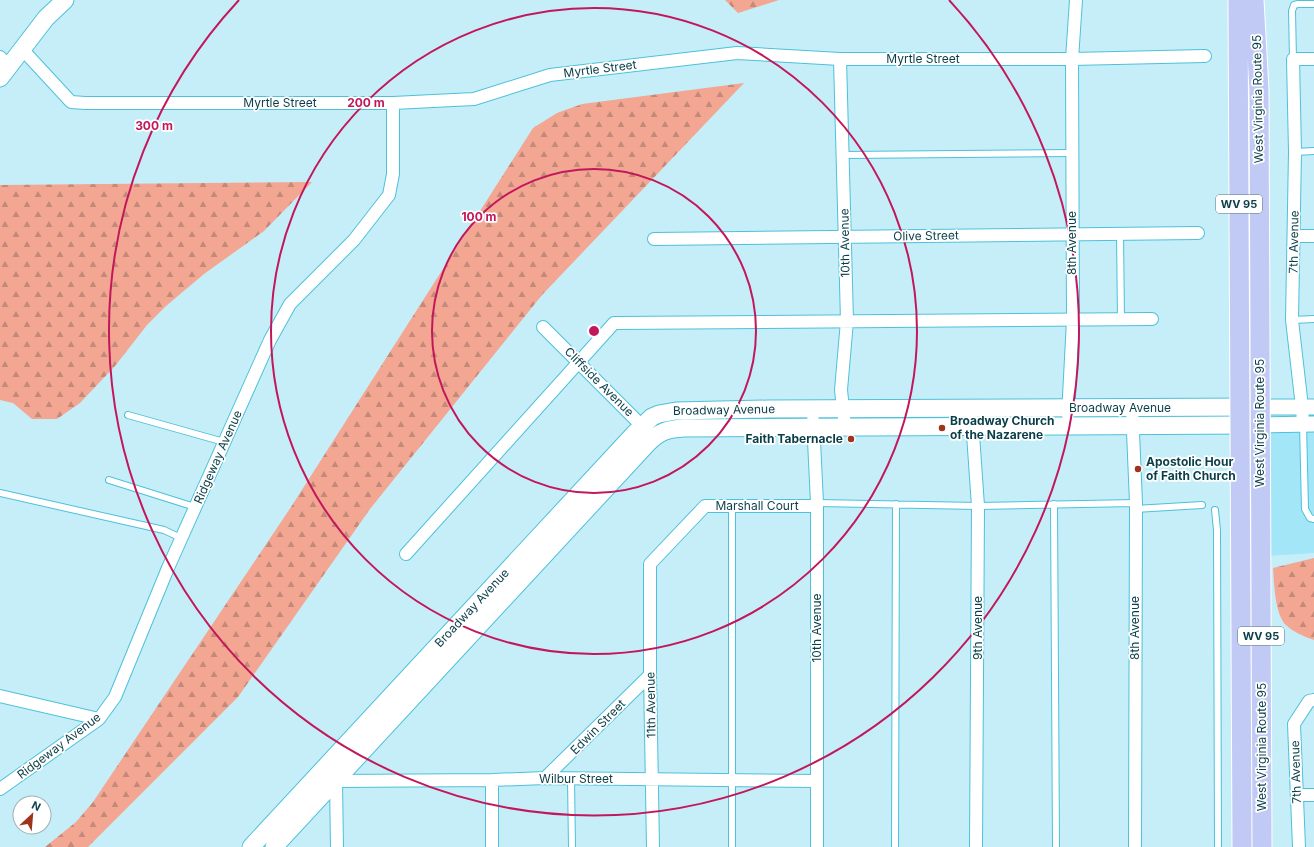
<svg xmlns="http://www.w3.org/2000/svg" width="1314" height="847" font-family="Inter,sans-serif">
<defs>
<pattern id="forest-firs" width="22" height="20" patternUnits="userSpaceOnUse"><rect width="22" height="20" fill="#f3a692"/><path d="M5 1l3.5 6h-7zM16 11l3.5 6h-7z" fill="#c38979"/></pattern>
</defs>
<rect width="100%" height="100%" fill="#c6eef8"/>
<path fill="#a3e6f7" d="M1263 426H1314V553L1264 556Z"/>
<path fill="url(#forest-firs)" d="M725 0H779L738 13Z
M744 83 542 295 370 509 238 697 88 847H45L76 822 93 802 291 507 533 128 557 113 582 104Z
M312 182 264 231 204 274 166 306 147 325 115 366 80 403 57 419H32L13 403 0 400V185Z
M1314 558V640C1305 637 1293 632 1286 625 1275 615 1274 583 1273 568Z"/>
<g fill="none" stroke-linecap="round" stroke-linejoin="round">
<defs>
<path id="service" d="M1293 59 1292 11 1294 5 1298 4H1314
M1295 152 1314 151
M843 155 1072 153
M1120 233 1121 320
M1292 320 1314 319
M128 415 224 442
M1303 424 1305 509 1310 518 1314 519
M109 480 195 507
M0 493 164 530 181 538
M817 503 978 506 1136 503
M1054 504 1056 847
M732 506V847
M1135 509 1202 505
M1215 510 1217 530 1218 847
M571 779 572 847
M895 847 896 504"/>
<path id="minor" d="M22 49 71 102 85 103H393L474 99 550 75 737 53 840 59H1072L1205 56
M0 57 9 66
M840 59 847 321 841 390 845 427
M1294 236H1314
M654 239 1198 233
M543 327 648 432
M1132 408 1136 503 1135 847
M1068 415 1073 320 1072 59 1076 0
M813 420 817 503V847
M972 420 978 506 976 847
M1303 424 1302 407 1292 320 1295 152 1293 59H1314
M406 554 614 323 1152 319
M0 696 99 719
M333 778 336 781 337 847
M545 778 650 675
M336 781 492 780 545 778 817 781
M0 789 99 719 115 697 168 568 270 340 290 304 354 240 389 195 393 174V103
M1297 795H1314
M492 847V780
M653 847 650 675V564L705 506H817
M1299 847 1294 724 1309 701 1314 700"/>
<path id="tertiary" d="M1260 407H1314
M1260 425 1314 424"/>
<path id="secondary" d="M0 78 46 18 65 0
M251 847 634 434 652 417 659 414 676 411 768 409 1260 407
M274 847 648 443C660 431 668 429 684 428L1253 425"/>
<path id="primary" d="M1238 0 1242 847
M1254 0 1259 90 1262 847"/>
</defs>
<use href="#service" stroke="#4dc1da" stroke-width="8"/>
<use href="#minor" stroke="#4dc1da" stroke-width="14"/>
<use href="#tertiary" stroke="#4dc1da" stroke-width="17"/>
<use href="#secondary" stroke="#4dc1da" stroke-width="19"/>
<use href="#primary" stroke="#fff" stroke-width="21"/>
<use href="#service" stroke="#fff" stroke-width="6"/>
<use href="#minor" stroke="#fff" stroke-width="12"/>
<use href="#tertiary" stroke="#fff" stroke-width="15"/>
<use href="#secondary" stroke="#fff" stroke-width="17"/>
<use href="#primary" stroke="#c1caf4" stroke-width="19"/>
</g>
<g fill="none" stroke="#c2185b" stroke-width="2">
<circle cx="594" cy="331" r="162"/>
<circle cx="594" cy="331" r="323"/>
<path d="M949 0A485 485 0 1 1 239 0"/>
</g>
<g fill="#9d341b" stroke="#fff" stroke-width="1.5">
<circle cx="942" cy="428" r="4"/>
<circle cx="851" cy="439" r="4"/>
<circle cx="1138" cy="469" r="4"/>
</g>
<g text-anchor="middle" stroke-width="3.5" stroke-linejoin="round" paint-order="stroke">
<g fill="#fff" stroke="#54787f" stroke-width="1">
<rect x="1216" y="195" width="46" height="18" rx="3"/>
<rect x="1238" y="627" width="46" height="18" rx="3"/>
</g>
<g font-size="11" font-weight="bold" fill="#0a3e48">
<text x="1239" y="208">WV 95</text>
<text x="1261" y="640">WV 95</text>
</g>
<g font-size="12" fill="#0a3e48" stroke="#fff">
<text x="923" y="63">Myrtle Street</text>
<text transform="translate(600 69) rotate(-7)" y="4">Myrtle Street</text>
<text transform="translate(1258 99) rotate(-91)" y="4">West Virginia Route 95</text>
<text x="280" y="107">Myrtle Street</text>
<text transform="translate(926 236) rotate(-1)" y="4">Olive Street</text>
<text transform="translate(1294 242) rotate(-89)" y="4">7th Avenue</text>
<text transform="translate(845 243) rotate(-91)" y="4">10th Avenue</text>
<text transform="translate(1072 243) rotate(-90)" y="4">8th Avenue</text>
<text transform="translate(599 382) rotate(45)" y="4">Cliffside Avenue</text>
<text x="1120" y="412">Broadway Avenue</text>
<text transform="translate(724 410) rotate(-1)" y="4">Broadway Avenue</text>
<text transform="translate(1260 423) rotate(-90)" y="4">West Virginia Route 95</text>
<text transform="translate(218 457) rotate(-66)" y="4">Ridgeway Avenue</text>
<text x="757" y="510">Marshall Court</text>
<text transform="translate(472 608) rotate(-47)" y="4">Broadway Avenue</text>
<text transform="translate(817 628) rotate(-90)" y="4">10th Avenue</text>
<text transform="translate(978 628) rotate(-90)" y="4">9th Avenue</text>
<text transform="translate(1135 628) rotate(-90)" y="4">8th Avenue</text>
<text transform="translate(651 705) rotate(-91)" y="4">11th Avenue</text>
<text transform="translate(598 727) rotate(-45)" y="4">Edwin Street</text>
<text transform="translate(59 746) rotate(-37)" y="4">Ridgeway Avenue</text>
<text transform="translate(1262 747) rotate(-90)" y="4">West Virginia Route 95</text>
<text transform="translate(1296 772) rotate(-92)" y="4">7th Avenue</text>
<text x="576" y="783">Wilbur Street</text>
</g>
<g font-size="12" font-weight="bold" fill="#0a3e48" stroke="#fff" text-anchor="start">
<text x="950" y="425">Broadway Church<tspan x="950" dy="14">of the Nazarene</tspan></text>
<text x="843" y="443" text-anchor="end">Faith Tabernacle</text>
<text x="1146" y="466">Apostolic Hour<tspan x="1146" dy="14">of Faith Church</tspan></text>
</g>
</g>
<circle cx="594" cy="331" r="6" fill="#c2185b" stroke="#fff" stroke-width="2"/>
<g font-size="12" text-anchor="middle" font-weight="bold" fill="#c2185b" stroke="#fff" stroke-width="3.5" stroke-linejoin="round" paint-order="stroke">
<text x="366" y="107">200 m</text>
<text x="154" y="130">300 m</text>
<text x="479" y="221">100 m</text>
</g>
<g transform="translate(32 815) rotate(26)"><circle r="19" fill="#ffffff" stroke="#9db2b6"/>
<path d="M0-3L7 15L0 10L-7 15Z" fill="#9d341b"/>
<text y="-6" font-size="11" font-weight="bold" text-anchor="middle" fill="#0a3e48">N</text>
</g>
</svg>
